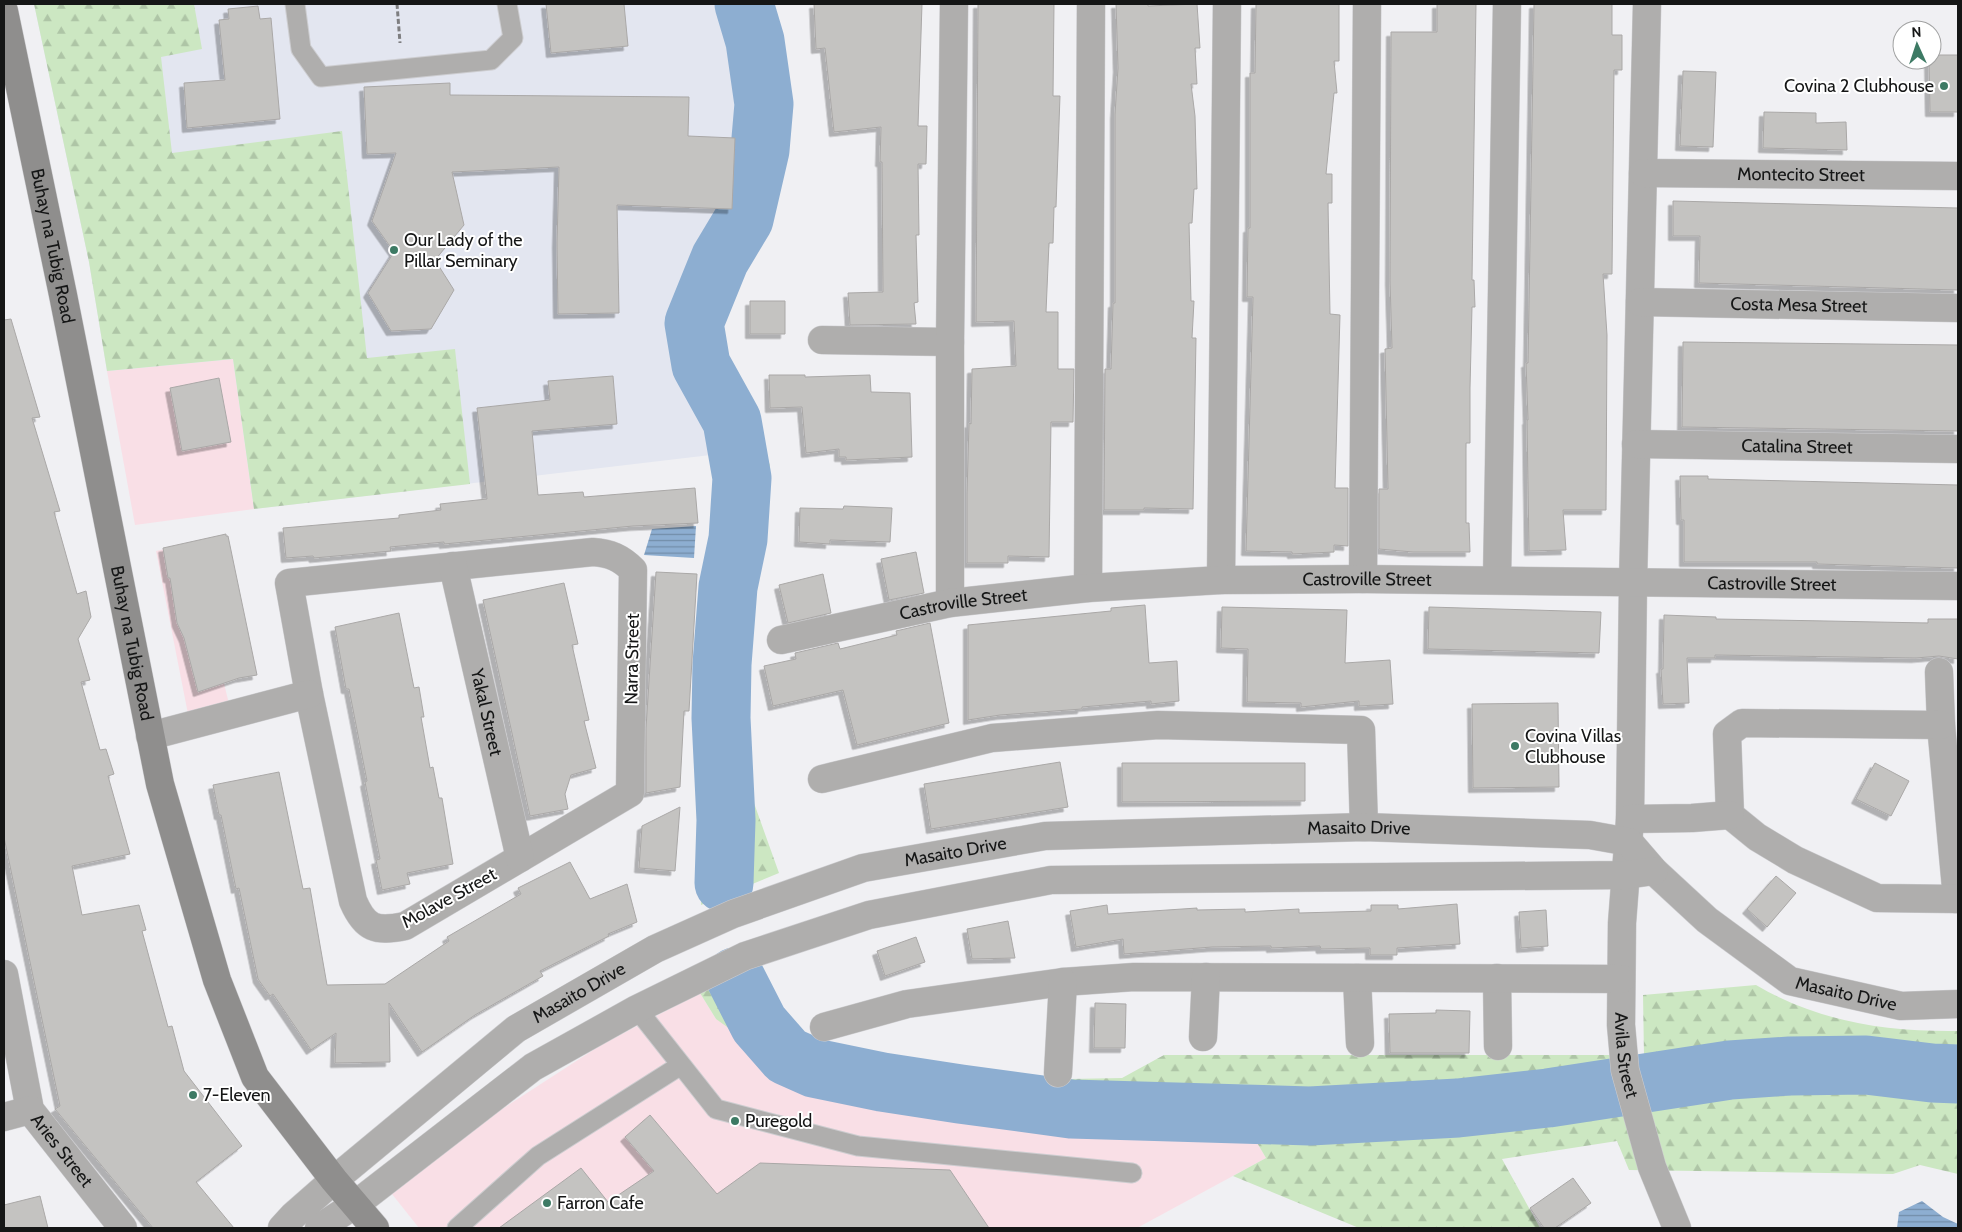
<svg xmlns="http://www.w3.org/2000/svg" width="1962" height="1232" font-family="Cabin,sans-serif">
<defs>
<pattern id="forest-firs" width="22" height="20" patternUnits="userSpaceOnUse" patternTransform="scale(1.25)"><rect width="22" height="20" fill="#cce7c2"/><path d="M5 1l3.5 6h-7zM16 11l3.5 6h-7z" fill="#aec5a6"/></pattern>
<pattern id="water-rules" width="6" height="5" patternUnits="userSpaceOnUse" patternTransform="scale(1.25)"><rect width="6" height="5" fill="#8daed1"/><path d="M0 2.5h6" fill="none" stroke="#728da9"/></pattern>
<filter id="shadow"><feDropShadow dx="-4.5" dy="4.5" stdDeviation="0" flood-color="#0004"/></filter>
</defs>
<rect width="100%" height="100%" fill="#f0f0f3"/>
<path fill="#f9dfe6" d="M233 359 254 509 135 525 107 371Z
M190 543 229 704 188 714 156 551Z
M700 993 716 1019 910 1110 1092 1137 1256 1141 1266 1158 1137 1228H419L388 1189 465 1133 601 1045Z"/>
<path fill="#e3e6f0" d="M34 4H730L745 43 753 134 744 195 706 239 685 292 682 344 719 454 254 509 233 359 107 371 89 262Z"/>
<path fill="url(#forest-firs)" d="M34 4H194L202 49 161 57 172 153 342 131 367 358 455 349 470 484 254 509 233 359 107 371 89 262Z
M730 4H760L775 66 780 153 753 239 707 334 736 390 770 465 749 565 738 633 736 715 740 764 779 873 701 905 719 454 682 344 685 292 706 239 744 195 753 134 745 43Z
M752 967 795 1028 817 1050 1003 1075 1069 1079 1122 1078 1164 1055H1644L1643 995 1756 985C1818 1022 1888 1032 1958 1031V1174L1920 1165 1893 1174 1629 1170 1617 1141 1502 1159 1540 1228H1359L1233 1176 1266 1158 1256 1141 1092 1137 910 1110 809 1086 716 1019 700 993Z"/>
<path fill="url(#water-rules)" d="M696 526 694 558 644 555 652 529Z
M1922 1201 1943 1217 1958 1224V1228H1897L1899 1212Z"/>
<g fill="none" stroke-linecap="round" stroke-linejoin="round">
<path stroke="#8daed1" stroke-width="59" d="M724 883 726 820 721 718 722 664 728 587 738 539 742 478 732 421 701 365 694 323 720 259 744 219 760 150 764 104 755 41 744 4
M735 977 759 1024 787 1056 814 1068 882 1082 960 1094 1071 1109 1310 1116 1458 1108 1548 1098 1730 1070 1790 1066 1866 1065 1932 1073 1958 1074"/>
</g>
<path fill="#c4c3c1" stroke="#aaa8a7" filter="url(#shadow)" d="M546 4H624L628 46 551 53Z
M814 4H922L918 126H927L926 164H918L919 235H916L918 302 914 303 916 324 850 325 848 293 883 292 882 162H880L881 127 834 132 825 48 816 49Z
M978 4H1054L1053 96H1060L1056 207H1054L1053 243H1049L1046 312H1058V369H1074L1073 422H1051L1049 557 1008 556V563H967V494L969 423 971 424 972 369 1016 366 1014 321 976 322Z
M1116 4H1148V6L1197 4 1200 48H1195L1197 84H1191L1195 116 1197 189H1194L1192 223H1189L1191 301H1194L1192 338H1196L1193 509 1144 508V510H1104L1105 369H1111L1113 303H1115V114L1118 68Z
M1256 4H1339V61H1334L1337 93H1334L1326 174H1332V203H1328L1330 314 1340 315 1335 488H1348V546L1334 545V552L1292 554V552L1246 551 1253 297H1247L1248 228H1250V73H1255Z
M1437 4H1476L1472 280H1474L1475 307H1472L1470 388V443H1466V523H1469L1470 552H1413L1379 549V489H1388L1385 349 1392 348 1390 281 1391 32H1437Z
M1534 4H1612V35H1622V70H1614L1612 274H1603L1607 335 1606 510H1563L1566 550 1529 551 1527 420H1528L1526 363H1528Z
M258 6 260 19 271 18 280 119 187 128 184 83 225 80 219 20 229 19 228 9Z
M1932 55H1958V112H1930L1929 60H1932Z
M1683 71 1716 72 1713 147 1680 146Z
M450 83V95L689 97 688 136 735 138 732 209 617 205 619 313 558 314 557 243 559 167 452 172 464 225 435 260 454 290 431 329 391 331 368 293 394 252 372 221 396 153 367 154 364 87Z
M1764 112 1816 113V123L1846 122 1847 150 1763 148Z
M1673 201 1958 208V290L1699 283 1700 236H1673Z
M750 301H785V334H750Z
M11 319 40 417 32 418 60 511 54 512 77 594 86 591 91 617 78 639 90 680 81 682 100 750 106 749 114 774 108 776 130 854 72 866 82 915 139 905 146 930 142 931 168 1027 172 1026 184 1071 242 1146 196 1182 234 1228H153L55 1109 60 1106 4 837V320Z
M1683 342 1958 345V431L1682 427Z
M769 375H805V377L870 375 871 392 910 393 912 457 846 460V457H839V449L806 453 802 407 770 408Z
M613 376 617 424 532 431 538 495 583 492 584 497 695 488 698 523 633 526 444 544V542L390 547 391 551 314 558 313 556 286 558 283 528 399 518V515L441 510 440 504 487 499 477 408 550 400 548 381Z
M219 378 231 442 182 451 170 388Z
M1680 476H1708V479L1958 485V568L1817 564V562H1684V520H1681Z
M844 506 892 508 890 542 830 540V544L799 542 800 508 843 509Z
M226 534V536H228L257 675 239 678 198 692 184 638 177 623 170 578H168L163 548Z
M916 552 924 593 889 600 881 559Z
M656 572 697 574 689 711H684L680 787 646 793V728Z
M823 574 831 613 788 623 779 585Z
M564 583 578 644 572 645 589 720 584 721 596 768 571 775 565 794 568 809 530 816 483 600Z
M1145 605 1149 663 1177 661 1179 701 1151 704V701L1082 707V709L1000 715 968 720V625L1111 611V608Z
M1222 607 1347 610 1345 663 1390 660 1393 704 1359 706V701L1301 707V703L1247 702 1248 649 1221 648Z
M1429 607 1601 612 1599 653 1428 649Z
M399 613 414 688 419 687 424 717H421L430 768 433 767 439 798H442L453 864 407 873 410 884 382 890 376 860 380 859 365 782 367 781 349 689H346L335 627Z
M1664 615 1716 617V619L1827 621 1928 623V619H1958V659L1939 656 1916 658 1715 655V658H1687L1689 703 1663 704 1661 669H1663Z
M930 623 949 723 857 745 843 690 773 706 764 666 796 659 795 653 838 643 840 649 897 635 896 631Z
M1558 703 1559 787 1473 788 1472 704Z
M1060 762 1068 807 931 829 924 784Z
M1122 763H1305V801L1122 802Z
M1875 763 1909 781 1891 816 1856 799Z
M279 772 303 889 310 888 327 985 385 984 449 941 447 937 521 894 518 888 570 862 590 899 627 884 637 922 608 934 609 936 540 971 543 976 475 1015 422 1052 389 1003 390 1062 335 1063 336 1033 311 1050 273 994 270 996 258 979 239 888 236 889 221 815H219L213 785Z
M680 807 675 871 639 868 642 826Z
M1776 876 1796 893 1767 927 1747 909Z
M1457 904 1460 944 1397 948V955H1370V948L1321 949 1320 946 1271 948V946L1212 947 1124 954 1123 939 1076 947 1070 911 1107 905 1108 914 1197 908V910L1245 909V912L1299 909V913L1371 911V905H1398V909Z
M1546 910 1548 946 1521 948 1519 912Z
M1008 921 1015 958 972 959 967 929Z
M916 937 925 962 885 976 877 951Z
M1095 1003 1126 1004 1125 1048H1094Z
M1436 1010 1470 1011 1469 1053H1390L1389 1014 1436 1013Z
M650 1115 717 1194 760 1163 950 1170 989 1228H499L581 1168 608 1202 654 1171 625 1137Z
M1573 1178 1591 1203 1555 1228H1544L1530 1208Z
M40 1196 48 1228H4V1205Z"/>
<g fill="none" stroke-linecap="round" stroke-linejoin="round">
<defs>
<path id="service" d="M295 4 301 49 321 77 491 60 513 38 507 4
M637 1009 716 1109 858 1146 1132 1173
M457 1228 538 1156 681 1065"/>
<g id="minor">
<path id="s1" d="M1647 4 1633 583 1630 819 1622 923 1621 1025 1625 1070 1652 1167 1677 1228"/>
<path id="s2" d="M1643 173 1958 176"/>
<path id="s3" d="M1640 302 1958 308"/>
<path d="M822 340 950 342"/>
<path id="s4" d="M1636 444 1958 449"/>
<path d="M593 552C610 553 621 558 633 570L630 793 405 926C376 932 365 929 353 901L309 694 289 583Z"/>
<path id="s5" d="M453 566 520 858"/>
<path d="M1363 579 1367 4"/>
<path d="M1221 580 1227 4"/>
<path d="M1497 580 1507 4"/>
<path d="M1088 588 1091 4"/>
<path d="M950 603V342L954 4"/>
<path id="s6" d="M781 640 950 603 1088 588 1221 580 1363 579 1958 586"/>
<path d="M1939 672 1941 725 1957 899"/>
<path d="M1941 725 1742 723 1727 734 1730 815 1757 837 1795 860 1877 898 1958 899"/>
<path d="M150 736 309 694"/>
<path d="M822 779 992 738 1158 725 1361 730 1364 827"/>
<path d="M1630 819 1692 818 1730 815"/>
<path id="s7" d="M4 974 30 1110 123 1228"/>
<path d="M1357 978 1360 1043"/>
<path d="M1497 978 1498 1046"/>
<path d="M824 1027 907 1004 1063 982 1134 977 1621 979"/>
<path d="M1203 1037 1206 977"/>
<path d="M1058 1073 1063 982"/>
<path d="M4 1117 30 1110"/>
<path d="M282 1228 293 1216 334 1180"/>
<path d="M319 1228 356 1204"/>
</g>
<g id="tertiary">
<path id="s8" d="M334 1180 516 1029 655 949 733 914 863 868 1045 836 1364 827 1590 835 1629 842 1654 871 1707 920 1790 981 1901 1006 1958 1004"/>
<path d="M356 1204 533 1067 637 1009 745 956 869 915 1051 880 1626 875 1654 871"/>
</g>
<g id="secondary">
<path id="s9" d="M4 11 63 295 160 784 217 980 255 1077 334 1180 375 1228"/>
</g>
</defs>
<use href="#service" stroke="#cdcdd0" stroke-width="21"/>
<use href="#minor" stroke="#cdcdd0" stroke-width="29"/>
<use href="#tertiary" stroke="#cdcdd0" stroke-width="29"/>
<use href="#secondary" stroke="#cdcdd0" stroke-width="29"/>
<path stroke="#7e7e80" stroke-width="3" stroke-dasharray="5 2.5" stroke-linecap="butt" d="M397 4 400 43"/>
<use href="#service" stroke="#afaead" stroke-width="19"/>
<use href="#minor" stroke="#afaead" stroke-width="28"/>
<use href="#tertiary" stroke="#afaead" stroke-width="28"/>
<use href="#secondary" stroke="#8f8e8d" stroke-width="28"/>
</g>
<g fill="#3d7a64" stroke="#fff" stroke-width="2">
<circle cx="1944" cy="86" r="5"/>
<circle cx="394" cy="250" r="5"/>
<circle cx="1515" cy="746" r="5"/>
<circle cx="193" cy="1095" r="5"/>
<circle cx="735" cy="1121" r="5"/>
<circle cx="547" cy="1203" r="5"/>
</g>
<g text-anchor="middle" stroke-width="4" stroke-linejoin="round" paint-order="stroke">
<g font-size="18" fill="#151616" stroke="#fff" text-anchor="start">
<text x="1934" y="92" text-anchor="end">Covina 2 Clubhouse</text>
<text x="404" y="246">Our Lady of the<tspan x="404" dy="21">Pillar Seminary</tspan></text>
<text x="1525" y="742">Covina Villas<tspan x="1525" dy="21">Clubhouse</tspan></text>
<text x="203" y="1101">7-Eleven</text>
<text x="745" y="1127">Puregold</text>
<text x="557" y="1209">Farron Cafe</text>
</g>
<g font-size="18" fill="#151616" stroke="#fff">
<text dy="6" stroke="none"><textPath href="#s2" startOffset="158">Montecito Street</textPath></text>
<text dy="6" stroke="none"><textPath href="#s9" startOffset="240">Buhay na Tubig Road</textPath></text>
<text dy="6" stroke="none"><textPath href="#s3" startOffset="159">Costa Mesa Street</textPath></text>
<text dy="6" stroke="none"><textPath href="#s4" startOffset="161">Catalina Street</textPath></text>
<text dy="6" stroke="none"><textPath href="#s6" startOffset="591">Castroville Street</textPath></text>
<text dy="6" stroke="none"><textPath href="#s6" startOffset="996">Castroville Street</textPath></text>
<text dy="6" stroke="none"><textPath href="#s6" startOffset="186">Castroville Street</textPath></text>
<text dy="6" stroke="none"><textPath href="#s9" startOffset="645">Buhay na Tubig Road</textPath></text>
<text transform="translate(632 659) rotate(-89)" y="6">Narra Street</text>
<text dy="6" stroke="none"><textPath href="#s5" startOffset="150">Yakal Street</textPath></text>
<text dy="6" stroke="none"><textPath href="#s8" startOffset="1119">Masaito Drive</textPath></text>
<text dy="6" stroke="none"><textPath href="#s8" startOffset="714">Masaito Drive</textPath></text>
<text transform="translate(449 898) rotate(-29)" y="6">Molave Street</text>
<text dy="6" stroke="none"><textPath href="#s8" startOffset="1661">Masaito Drive</textPath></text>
<text dy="6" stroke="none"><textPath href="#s8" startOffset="309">Masaito Drive</textPath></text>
<text dy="6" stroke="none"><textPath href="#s1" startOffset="1052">Avila Street</textPath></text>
<text dy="6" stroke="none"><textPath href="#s7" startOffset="190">Aries Street</textPath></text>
</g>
</g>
<rect width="1962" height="1232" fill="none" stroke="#151616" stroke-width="10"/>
<g transform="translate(1917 45) rotate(357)"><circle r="24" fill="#ffffff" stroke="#a1a2a2"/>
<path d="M0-4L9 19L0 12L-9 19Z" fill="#3d7a64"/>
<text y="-8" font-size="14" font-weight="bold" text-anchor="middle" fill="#151616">N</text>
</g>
</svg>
